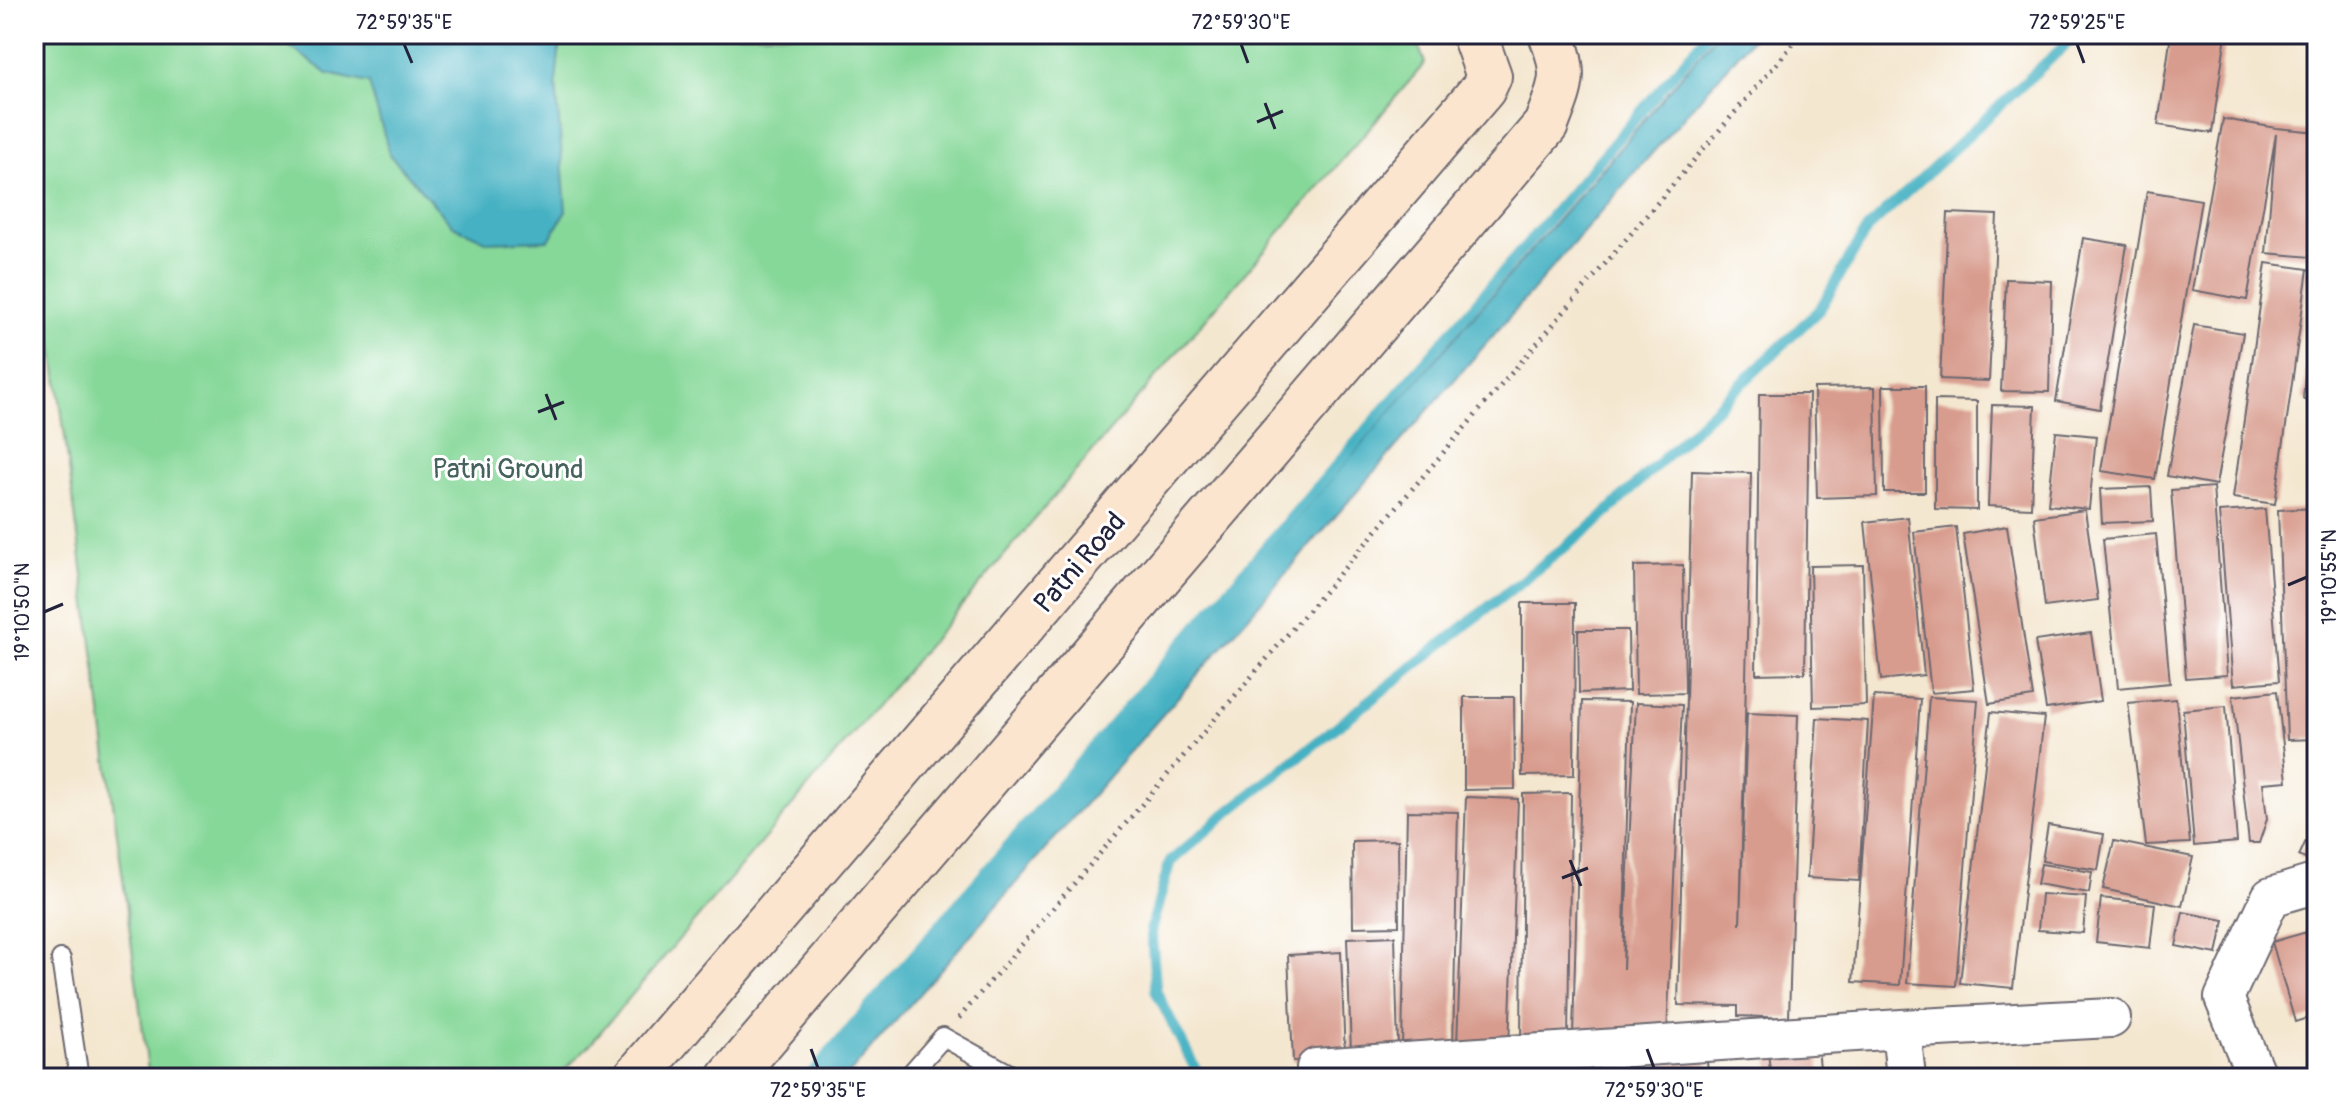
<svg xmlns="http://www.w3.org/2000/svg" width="2351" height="1112" font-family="Pangolin,sans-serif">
<rect width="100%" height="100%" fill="#fff"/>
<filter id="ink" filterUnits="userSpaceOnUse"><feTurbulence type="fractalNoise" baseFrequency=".0125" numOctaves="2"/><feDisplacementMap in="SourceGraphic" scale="16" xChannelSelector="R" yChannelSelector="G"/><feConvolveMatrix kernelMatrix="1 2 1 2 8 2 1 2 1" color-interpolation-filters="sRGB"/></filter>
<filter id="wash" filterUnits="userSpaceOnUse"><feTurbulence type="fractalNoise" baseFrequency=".006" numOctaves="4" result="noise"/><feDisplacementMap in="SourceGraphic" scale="32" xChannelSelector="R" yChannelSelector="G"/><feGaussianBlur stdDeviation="1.8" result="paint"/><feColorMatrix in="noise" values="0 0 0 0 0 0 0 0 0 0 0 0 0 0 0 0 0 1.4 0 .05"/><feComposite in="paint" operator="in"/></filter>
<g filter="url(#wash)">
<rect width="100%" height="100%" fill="#f4e7d0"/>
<path fill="#86d899" stroke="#547d6a" stroke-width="2" d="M34 34H1414L1425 63 1085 460 592 1042 557 1078H149L34 201Z"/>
<path fill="#45b1c2" stroke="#346a7e" stroke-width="2" d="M273 34H561L556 82 566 211 549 240 488 242 453 226 390 155 369 83 328 74Z
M1717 34H1756L846 1078H808L1608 162Z"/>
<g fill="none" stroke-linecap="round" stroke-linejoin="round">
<path stroke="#45b1c2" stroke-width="11" d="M808 1078 1708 34
M1200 1078 1156 991 1151 929 1170 862 1222 817 1598 521 1820 309 1867 229 2077 34"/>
</g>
<g id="blocks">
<path fill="#d89c8e" d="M2171 34H2226L2212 133 2158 125Z
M2223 119 2277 128 2317 132V197L2311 257 2266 253 2276 134 2247 300 2192 290Z
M2147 191 2201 200 2155 479 2101 471Z
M1948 213 1997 215 1989 381 1940 379Z
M2083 238 2127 245 2100 409 2056 401Z
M2266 263 2308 269 2275 504 2233 498Z
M2315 269 2317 270V400L2303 399Z
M2006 279 2052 281 2049 392 2001 391Z
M2194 325 2243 333 2216 485 2167 476Z
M1883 386H1925V492H1884Z
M1875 387 1877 496 1817 498 1814 388Z
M1759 394H1809L1805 673 1756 674Z
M1935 400 1977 401V510L1935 509Z
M1992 405 2035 406 2031 508 1988 506Z
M2056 432 2096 436 2089 509 2048 505Z
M1692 471 1751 473 1740 925 1747 713 1798 715 1789 1018 1738 1016V1006L1678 1005Z
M2151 487 2153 521 2102 523 2100 489Z
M2213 487 2227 675 2186 678 2171 490Z
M2317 508V739L2287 740 2278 510Z
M2265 509 2279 681 2233 685 2219 512Z
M2085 510 2098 600 2045 607 2034 517Z
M1908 517 1924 675 1881 680 1865 522Z
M2007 526 2033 697 1989 704 1963 534Z
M1956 527 1974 689 1931 693 1914 532Z
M2156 534 2170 683 2118 688 2103 539Z
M1683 565 1685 693 1636 694 1634 566Z
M1863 565 1866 705 1813 707 1810 566Z
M1522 603H1575L1574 775 1522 776Z
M1578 630H1628L1629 691 1579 693Z
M2091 633 2101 701 2046 709 2035 641Z
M2277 691 2287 781 2263 783 2267 819 2259 843H2249L2233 696Z
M1874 696 1920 699 1900 985 1853 982Z
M1464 697H1514L1515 789 1464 790Z
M1929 697 1978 700 1956 986 1907 983Z
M2176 699 2190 843 2146 845 2128 703Z
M1582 701 1630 702 1623 969 1636 703 1682 705 1667 1034 1573 1036Z
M2226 706 2237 842 2194 846 2183 710Z
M1991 712 2044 717 2013 988 1960 983Z
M1817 718 1868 721 1859 881 1807 878Z
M1571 793 1568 1042H1521L1523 794Z
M1466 797 1518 799 1509 1047 1457 1045Z
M1407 811 1458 812 1453 1049 1402 1048Z
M2317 817V865L2299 856Z
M2048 825 2104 834 2098 870 2042 861Z
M1398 840 1399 926 1353 927 1352 841Z
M2114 841 2193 857 2182 906 2103 889Z
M2041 864 2092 872 2089 893 2037 884Z
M2041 894 2086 897 2083 933 2038 930Z
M2101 898 2155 904 2150 948 2096 942Z
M2183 912 2224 920 2217 954 2176 946Z
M2317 929V1015L2295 1022 2272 942Z
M1395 936 1398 1050 1351 1052 1347 938Z
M1341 952 1345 1058 1293 1061 1288 955Z
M1818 1048 1821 1078H1771L1768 1053Z
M1707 1058 1708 1078H1579L1578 1064Z
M1570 1071 1571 1078H1524V1076Z"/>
</g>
</g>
<g filter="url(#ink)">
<use href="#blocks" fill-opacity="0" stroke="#6c676f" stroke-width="2"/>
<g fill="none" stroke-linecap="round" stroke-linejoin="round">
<defs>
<path id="lane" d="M61 959 79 1078
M907 1078 943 1037 1017 1078"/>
<path id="street" d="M1901 1029 1906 1078
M1316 1068 1901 1029 2111 1018
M2257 1078 2224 998 2271 897 2317 883"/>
<path id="secondary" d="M635 1078 1483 89 1489 76 1474 34
M730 1078 1546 125C1561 85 1568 76 1551 34"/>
</defs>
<use href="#lane" stroke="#6c676f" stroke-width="22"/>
<use href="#street" stroke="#6c676f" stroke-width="42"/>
<use href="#secondary" stroke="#6c676f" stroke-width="48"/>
<path stroke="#6c676f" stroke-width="5" stroke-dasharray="2 6" stroke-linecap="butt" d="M959 1018 1802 34"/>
<use href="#lane" stroke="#fff" stroke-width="18"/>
<use href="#street" stroke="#fff" stroke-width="38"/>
<use href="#secondary" stroke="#fbe5cf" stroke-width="44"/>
</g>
</g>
<path fill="none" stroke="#22223b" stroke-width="3" d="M404 44 412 63M1241 44 1248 63M2077 44 2084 63M1265 103 1275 129M1257 122 1283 111M546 394 556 420M538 412 564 402M2288 585 2307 577M44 612 63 604M1570 860 1581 886M1562 878 1588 868M811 1049 818 1068M1647 1049 1654 1068"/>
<g text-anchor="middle" stroke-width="6" stroke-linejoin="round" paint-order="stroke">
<g font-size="28" fill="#45625c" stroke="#fff">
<text x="508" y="478">Patni Ground</text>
</g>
<g font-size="28" fill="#22223b" stroke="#fff">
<text transform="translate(1079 562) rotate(-49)" y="10">Patni Road</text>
</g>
</g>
<rect width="2351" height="1112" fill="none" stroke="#fff" stroke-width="88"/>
<rect x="44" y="44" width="2263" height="1024" fill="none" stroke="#22223b" stroke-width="3"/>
<g font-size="20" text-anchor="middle" fill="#22223b">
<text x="404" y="29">72°59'35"E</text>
<text x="1241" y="29">72°59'30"E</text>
<text x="2077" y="29">72°59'25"E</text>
<text transform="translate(2329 577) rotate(-90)" y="7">19°10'55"N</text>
<text transform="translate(22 612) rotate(-90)" y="7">19°10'50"N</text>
<text x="818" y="1097">72°59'35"E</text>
<text x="1654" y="1097">72°59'30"E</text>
</g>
</svg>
